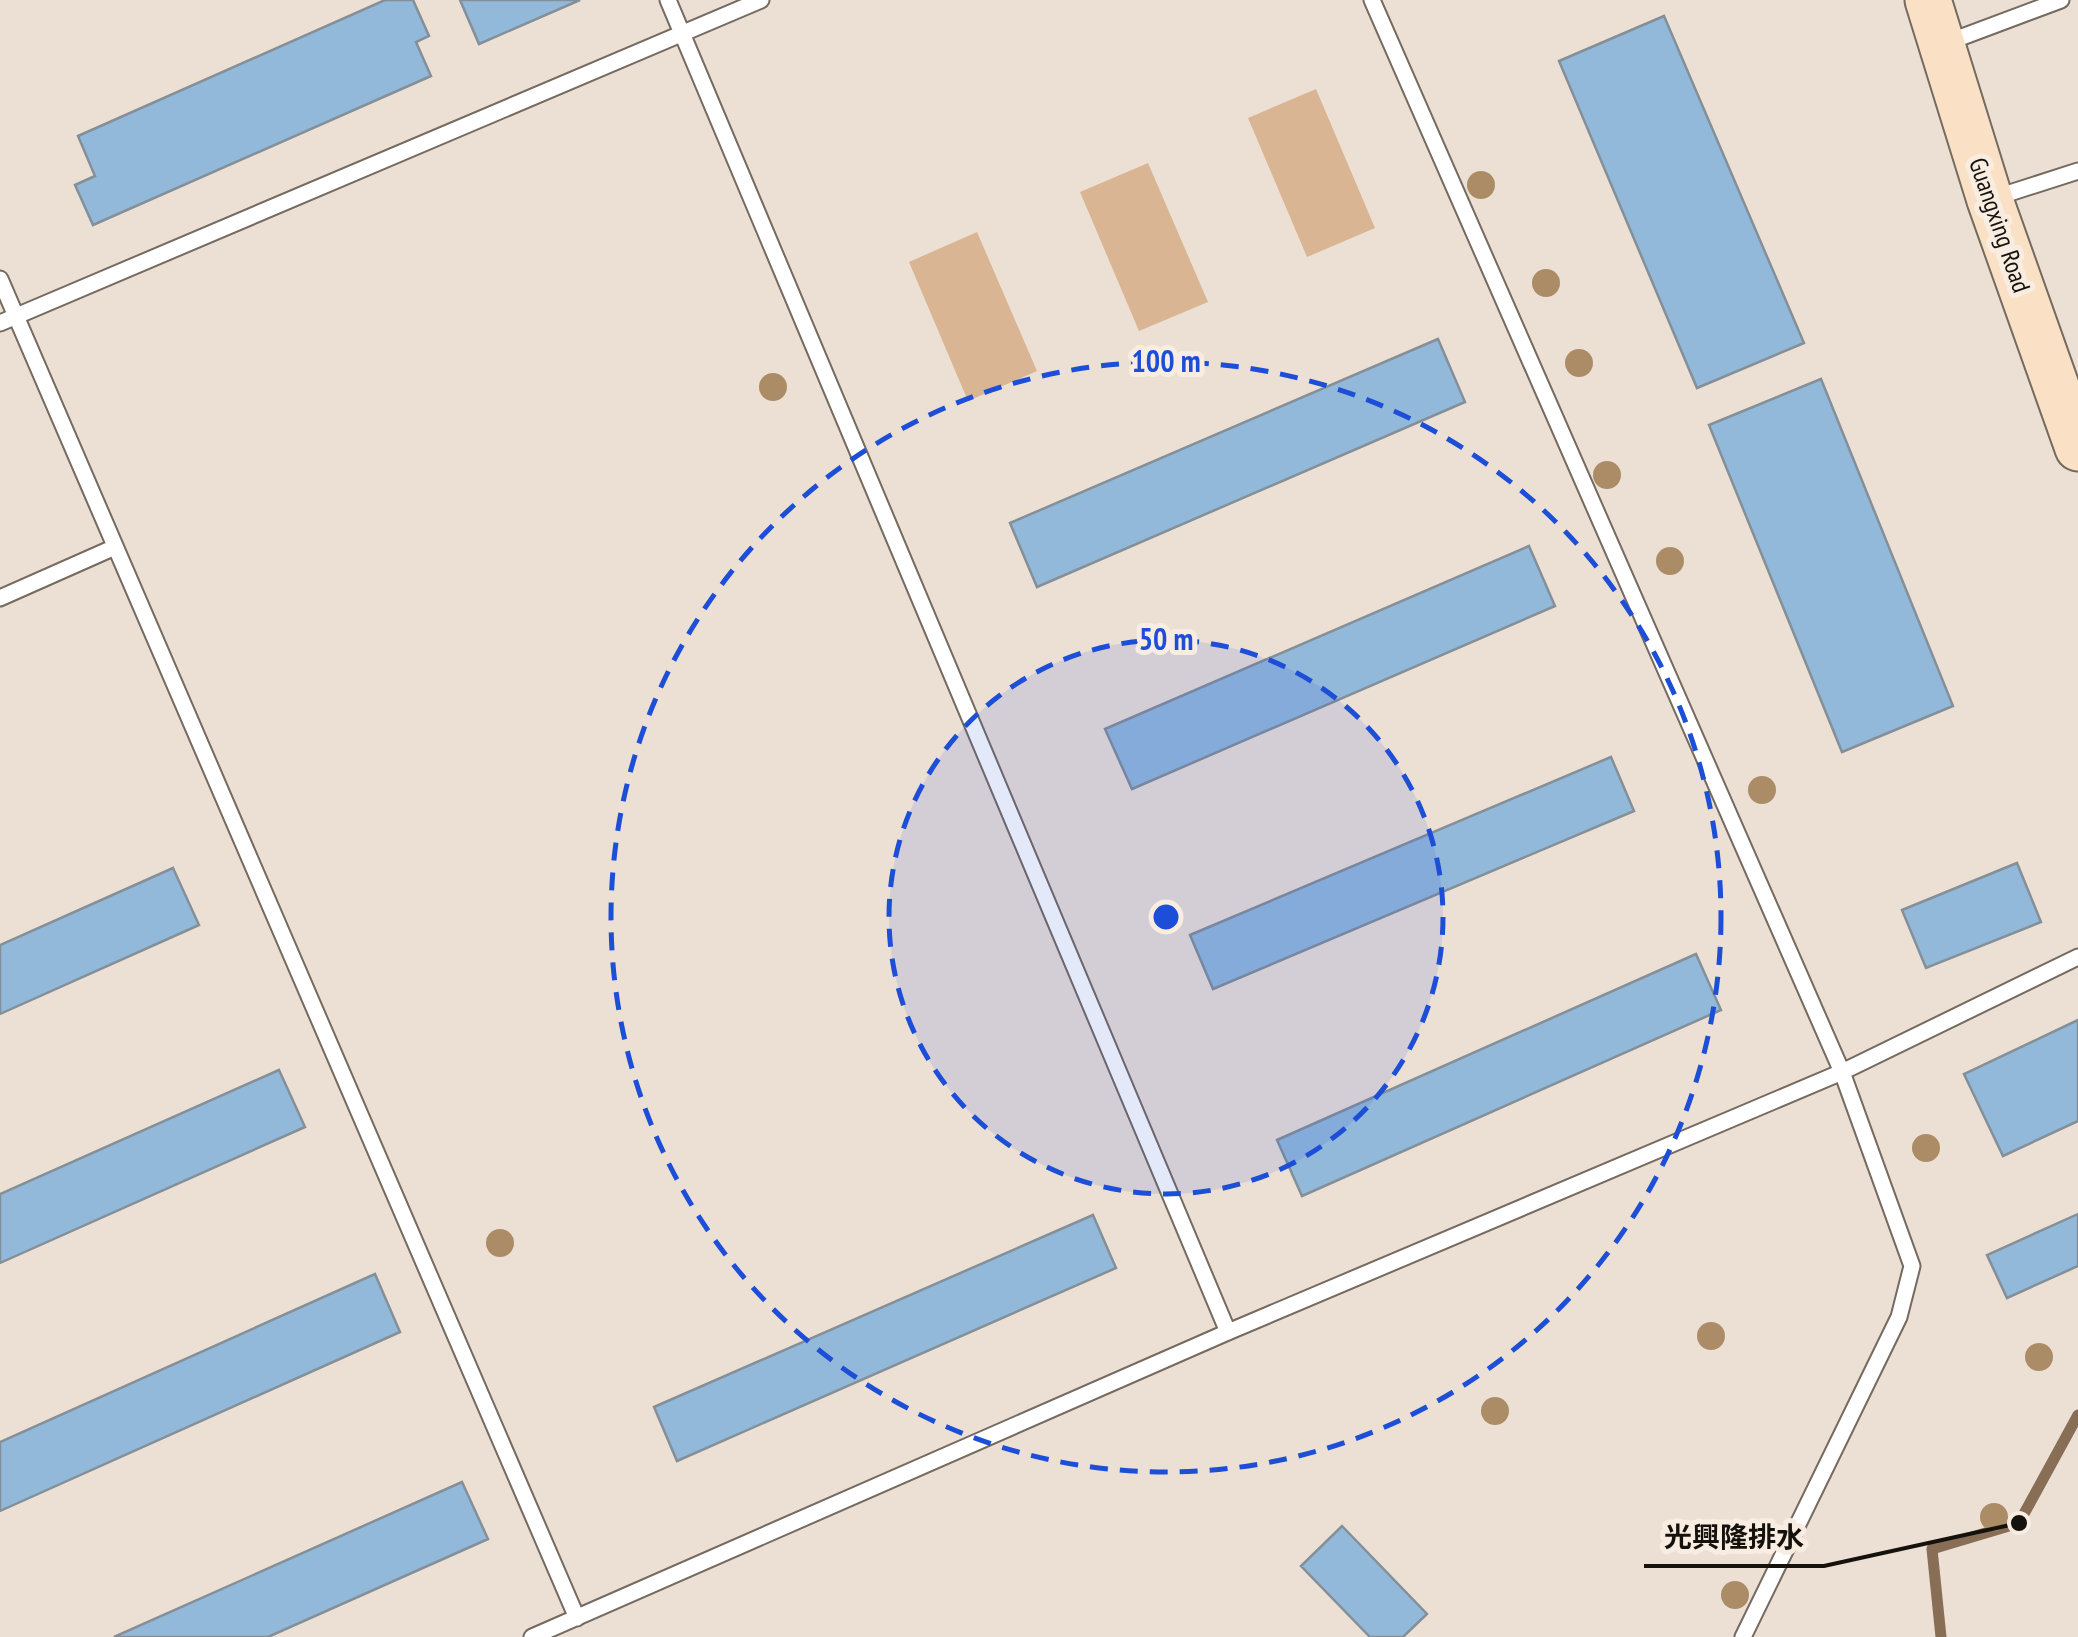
<svg xmlns="http://www.w3.org/2000/svg" width="2078" height="1637" font-family="'PT Sans Narrow','Noto Sans TC',sans-serif">
<rect width="100%" height="100%" fill="#ece0d5"/>
<path fill="#d9b593" d="M1316 89 1375 228 1307 257 1248 118Z
M1148 163 1208 302 1139 331 1080 192Z
M977 232 1037 371 968 401 909 262Z"/>
<g fill="none" stroke-linecap="round" stroke-linejoin="round">
<path stroke="#886e55" stroke-width="11" d="M1941 1637 1932 1549 2019 1523 2078 1415"/>
</g>
<path fill="#92b9da" stroke="#848f98" stroke-width="2.5" d="M385 0H413L429 36 416 42 431 76 93 225 75 185 95 176 78 136Z
M460 0H580L479 44Z
M1664 16 1804 343 1697 388 1559 61Z
M1438 339 1465 402 1037 587 1010 523Z
M1821 379 1953 706 1842 752 1709 425Z
M1529 546 1555 606 1132 789 1105 729Z
M1611 757 1634 811 1213 989 1190 935Z
M2017 863 2041 922 1926 968 1902 910Z
M173 868 199 925 0 1014V945Z
M1696 954 1721 1010 1302 1196 1277 1140Z
M2078 1020V1121L2003 1156 1964 1074Z
M279 1070 305 1127 0 1263V1194Z
M2078 1214V1266L2007 1298 1987 1255Z
M1093 1215 1116 1268 677 1461 654 1407Z
M375 1274 400 1332 0 1511V1442Z
M462 1482 488 1539 268 1637H114Z
M1342 1526 1427 1614 1403 1637H1370L1301 1566Z"/>
<g fill="none" stroke-linecap="round" stroke-linejoin="round">
<defs>
<path id="service" d="M668 0 1228 1332
M1372 0 1842 1072 1912 1266 1899 1317 1743 1637
M1946 43 2061 0
M1994 198 2078 171
M0 279 577 1618
M0 323 761 0
M0 598 115 547
M532 1637 1228 1332 1842 1072 2078 957"/>
<path id="secondary" d="M1928 0 1990 200 2078 448"/>
</defs>
<use href="#service" stroke="#746a60" stroke-width="19"/>
<use href="#secondary" stroke="#746a60" stroke-width="49"/>
<use href="#service" stroke="#fff" stroke-width="15"/>
<use href="#secondary" stroke="#fae1c5" stroke-width="45"/>
</g>
<g fill="#ab8c66">
<circle cx="1481" cy="185" r="14"/>
<circle cx="1546" cy="283" r="14"/>
<circle cx="1579" cy="363" r="14"/>
<circle cx="773" cy="387" r="14"/>
<circle cx="1607" cy="475" r="14"/>
<circle cx="1670" cy="561" r="14"/>
<circle cx="1762" cy="790" r="14"/>
<circle cx="1926" cy="1148" r="14"/>
<circle cx="500" cy="1243" r="14"/>
<circle cx="1711" cy="1336" r="14"/>
<circle cx="2039" cy="1357" r="14"/>
<circle cx="1495" cy="1411" r="14"/>
<circle cx="1994" cy="1517" r="14"/>
<circle cx="1735" cy="1595" r="14"/>
</g>
<circle cx="1166" cy="917" r="277" fill="#1d4ed8" fill-opacity=".12"/>
<g fill="none" stroke="#1d4ed8" stroke-width="5" stroke-dasharray="18 12">
<circle cx="1166" cy="917" r="277"/>
<circle cx="1166" cy="917" r="555"/>
</g>
<g text-anchor="middle" stroke-width="10" stroke-linejoin="round" paint-order="stroke">
<g font-size="25" fill="#15110d" stroke="#f9ede2">
<text transform="translate(2000 225) rotate(71)" y="9">Guangxing Road</text>
</g>
</g>
<circle cx="1166" cy="917" r="15" fill="#1d4ed8" stroke="#f9ede2" stroke-width="5"/>
<g font-size="30" text-anchor="middle" font-weight="bold" fill="#1d4ed8" stroke="#f9ede2" stroke-width="10" stroke-linejoin="round" paint-order="stroke">
<text x="1166" y="372">100 m</text>
<text x="1166" y="650">50 m</text>
</g>
<path fill="none" stroke="#15110d" stroke-width="4" d="M2019 1523L1824 1566H1644"/>
<circle fill="#15110d" stroke="#f9ede2" stroke-width="4" cx="2019" cy="1523" r="10"/>
<g font-size="28" text-anchor="middle" font-weight="bold" fill="#15110d" stroke="#f9ede2" stroke-width="10" stroke-linejoin="round" paint-order="stroke">
<text x="1734" y="1547">光興隆排水</text>
</g>
</svg>
